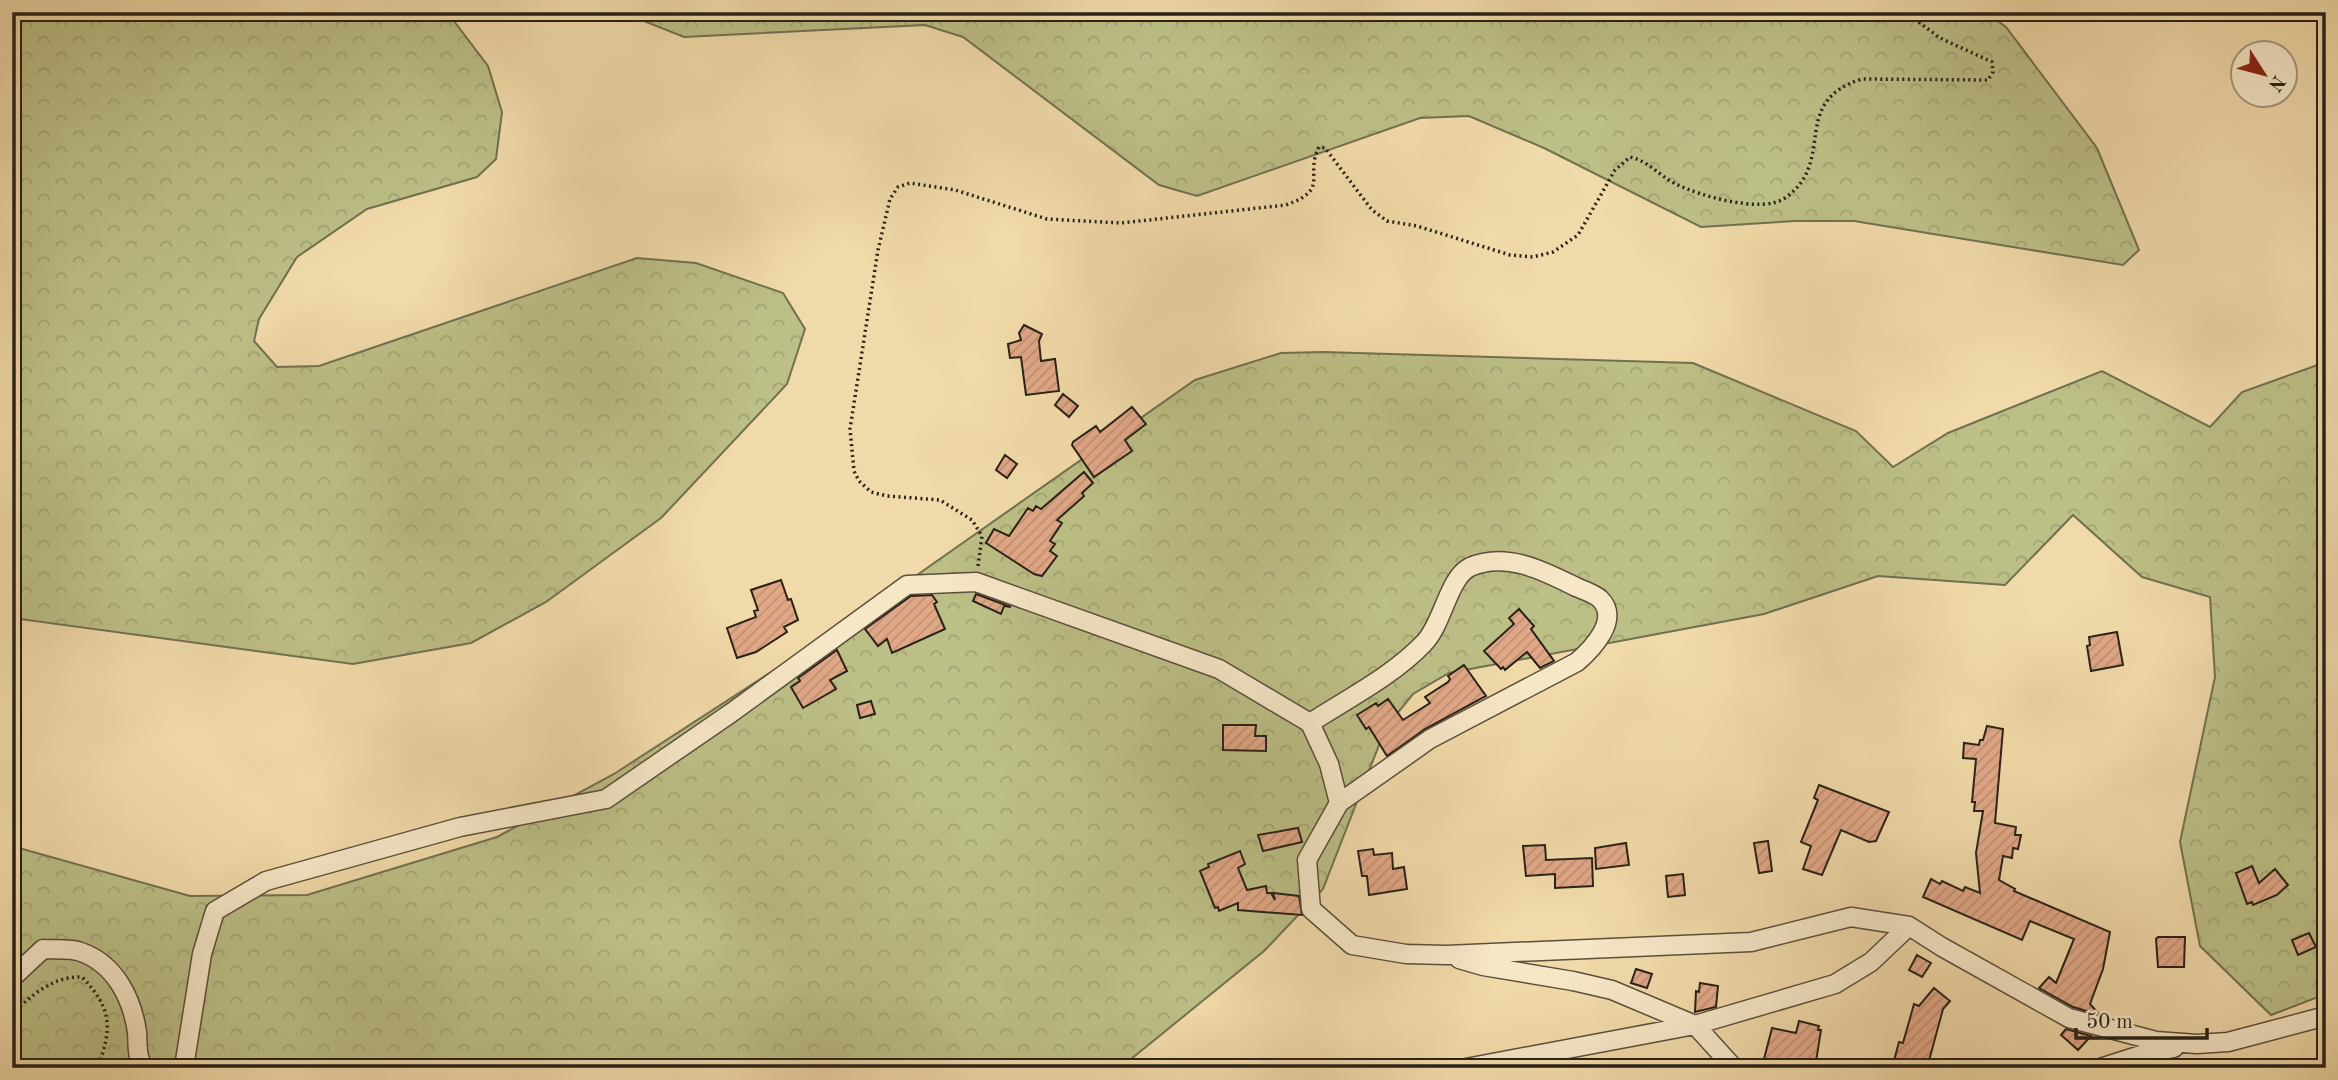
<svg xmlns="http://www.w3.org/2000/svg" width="2338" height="1080" font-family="'Old Standard TT',serif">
<defs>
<pattern id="forest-crowns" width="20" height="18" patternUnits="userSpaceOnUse" patternTransform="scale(1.75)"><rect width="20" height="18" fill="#bcbf86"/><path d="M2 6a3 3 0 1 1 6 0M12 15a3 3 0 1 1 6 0" fill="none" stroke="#a2a473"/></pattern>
<pattern id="building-hatch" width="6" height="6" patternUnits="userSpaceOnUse" patternTransform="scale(1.75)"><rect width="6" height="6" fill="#e1a887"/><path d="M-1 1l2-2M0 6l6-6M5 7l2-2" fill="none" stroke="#c19074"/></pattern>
</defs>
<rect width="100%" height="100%" fill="#f1daa9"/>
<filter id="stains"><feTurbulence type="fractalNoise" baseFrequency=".00286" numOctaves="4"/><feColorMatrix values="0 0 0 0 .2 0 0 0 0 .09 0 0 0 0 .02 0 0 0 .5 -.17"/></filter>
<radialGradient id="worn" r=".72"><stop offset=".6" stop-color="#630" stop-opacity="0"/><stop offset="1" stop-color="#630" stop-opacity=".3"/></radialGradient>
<path fill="url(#forest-crowns)" stroke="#72704f" stroke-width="2" d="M12 12H447L488 66 502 112 496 159 477 177 367 209 297 257 259 319 254 341 277 367 319 366 637 258 696 263 783 293 805 329 787 384 661 518 546 602 471 643 353 664 12 618Z
M627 12H1985L2006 27 2097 148 2139 250 2123 265 1854 221H1795L1701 227 1544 148 1469 116 1420 118 1197 196 1159 185 963 37 925 25 684 37 631 16Z
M1323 352 1693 363 1856 431 1893 467 1948 433 2102 371 2210 427 2242 392 2326 362V994L2271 1015 2200 946 2180 842 2215 677 2210 597 2142 577 2073 515 2005 585 1878 576 1764 614 1449 673 1413 694 1386 727 1323 889 1264 951 1120 1068H12V846L190 896 307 895 497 837 614 774 870 608 1195 380 1281 353Z"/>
<path fill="url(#building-hatch)" stroke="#292118" stroke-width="2" d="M1024 325 1042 334 1039 341 1041 361 1055 359 1059 391 1026 395 1021 357 1010 358 1008 344 1021 340 1019 333Z
M1063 394 1078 406 1069 417 1055 405Z
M1132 407 1146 424 1125 440 1132 451 1094 477 1072 445 1073 442 1096 426 1100 432Z
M1005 455 1017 464 1007 478 996 470Z
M1084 472 1093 483 1082 493 1084 496 1057 520 1062 523 1050 541 1055 544 1050 551 1057 556 1042 576 1034 574 986 543 994 529 1009 536 1028 508 1033 511 1036 506 1041 509Z
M781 580 788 600 791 599 798 620 784 627 787 632 756 652 737 658 727 628 756 617 754 611 758 610 751 590Z
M976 594 1011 607 1004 606 1001 614 973 601Z
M932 595 937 602 934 604 945 629 892 653 887 639 878 646 865 629 911 596Z
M1519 609 1534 626 1531 629 1554 661 1540 668 1527 652 1505 670 1503 667 1501 669 1484 651 1514 624 1509 618Z
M2117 632 2123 665 2091 671 2087 646 2090 645 2089 637Z
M837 650 847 671 830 680 836 689 803 708 791 687 800 681 798 678Z
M1464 665 1486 696 1425 729 1387 756 1369 727 1366 729 1357 715 1376 703 1378 706 1388 699 1403 720 1430 703 1425 697 1448 682 1450 679 1448 676Z
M871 701 875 714 860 718 857 705Z
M1223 725H1256L1255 736H1266V751L1223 750Z
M1987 726 2003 729 1995 823 2016 827 2015 835H2021L2018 849 2013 848 2012 858 2003 856 1999 880 2015 889 2014 891 2110 932 2103 969 2090 1004 2100 1015 2073 1007 2039 988 2049 977 2056 983 2074 939 2030 921 2022 940 1923 897 1931 879 1940 884 1942 881 1963 891 1965 887 1980 893 1976 853 1983 811H1974L1975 802H1972L1976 759 1963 758 1964 743 1979 745 1980 740H1983Z
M1819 785 1889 812 1876 841 1869 842 1841 830 1822 875 1803 869 1811 846 1801 842 1818 800 1814 798Z
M1298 828 1302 842 1263 851 1258 835Z
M1768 841 1772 871 1759 873 1754 843Z
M1626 843 1629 865 1596 869 1595 848Z
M1545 845 1546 860 1592 858 1593 886 1555 888V874L1526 876 1523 846Z
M1373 849 1374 855 1392 853 1393 869 1404 867 1407 889 1369 895 1367 876H1362L1358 851Z
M1240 851 1245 864 1238 868 1247 890 1266 886 1267 893H1271L1275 900 1273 893 1299 896 1302 915 1238 910V903L1219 911 1218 907 1215 908 1200 871 1209 867 1208 864Z
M2252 866 2259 883 2275 869 2288 885 2277 895 2253 905 2252 902 2247 904 2236 873Z
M1683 874 1685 895 1668 897 1666 876Z
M2309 933 2316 947 2298 955 2292 940Z
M2158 937H2185L2184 967H2158L2156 939Z
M1917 955 1931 963 1922 977 1909 970Z
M1636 969 1652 974 1647 988 1631 983Z
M1700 983 1718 986 1716 1007 1695 1012 1696 991 1699 992Z
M1934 988 1950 1001 1943 1009 1927 1068H1892L1899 1042 1903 1043 1914 1004 1919 1006Z
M1799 1021 1819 1026 1818 1030H1821L1815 1068H1768L1763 1063 1772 1028 1796 1033Z
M2066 1029 2091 1036 2078 1050 2061 1035Z"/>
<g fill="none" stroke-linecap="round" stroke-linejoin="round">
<defs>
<path id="minor" d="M1310 723C1347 699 1394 675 1424 643 1443 624 1448 578 1470 567 1506 551 1544 571 1576 587 1583 590 1595 594 1600 599 1621 619 1592 649 1577 662L1430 739 1339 803
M1459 959 1483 966 1573 981 1612 990 1695 1025 1734 1068
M12 978 43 949C55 950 70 948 81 952 115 964 132 998 137 1032 138 1044 136 1059 145 1068
M180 1068 185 1061 202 954 215 911 266 881 320 866 460 827 606 799 731 713 907 585 976 582 1219 669 1310 723 1329 764 1339 803 1307 860 1311 909 1352 945 1406 954 1446 955 1751 942 1851 917 1909 926 1942 947 2069 1018 2156 1041 2197 1044 2228 1042 2326 1016
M1466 1068 1695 1025 1835 984 1871 962 1909 926
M2100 1068 2147 1053 2174 1048"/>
</defs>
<use href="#minor" stroke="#5b4f3c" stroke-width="21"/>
<path stroke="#292118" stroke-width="3.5" stroke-dasharray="2 3.5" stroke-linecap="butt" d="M978 566 982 536 972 520 940 500 887 496 871 492 859 481 854 471 850 429 878 250 890 199 898 187 910 183 955 190 1047 219 1121 223 1286 205C1331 189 1304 176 1319 147L1325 148 1372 210 1387 221 1417 226 1510 255 1533 257 1553 252 1578 235 1615 170 1630 157C1649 161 1659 176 1676 184 1700 196 1762 214 1785 198 1838 161 1788 102 1862 79L1988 80 1993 72 1992 62 1940 38 1905 12
M12 1014C32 995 53 976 82 977 112 1008 113 1029 97 1068"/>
<use href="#minor" stroke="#f6e7c7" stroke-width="18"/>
</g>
<rect width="2338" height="1080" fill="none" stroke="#f1daa9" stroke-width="42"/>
<rect x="14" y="14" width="2310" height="1052" fill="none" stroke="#292118" stroke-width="3.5"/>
<rect x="21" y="21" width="2296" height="1038" fill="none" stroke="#292118" stroke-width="2"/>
<g transform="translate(2264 74) rotate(126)"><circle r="33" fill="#f6e7c7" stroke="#a49881" stroke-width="2"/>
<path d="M0-5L12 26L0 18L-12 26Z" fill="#8f2418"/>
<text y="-10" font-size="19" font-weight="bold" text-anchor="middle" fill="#292118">N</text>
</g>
<path d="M2076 1028v10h131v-10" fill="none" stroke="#292118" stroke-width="3.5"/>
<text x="2086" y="1028" font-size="21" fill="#292118" stroke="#f6e7c7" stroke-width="5" paint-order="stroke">50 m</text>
<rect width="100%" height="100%" filter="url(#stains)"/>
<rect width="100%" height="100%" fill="url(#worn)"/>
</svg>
